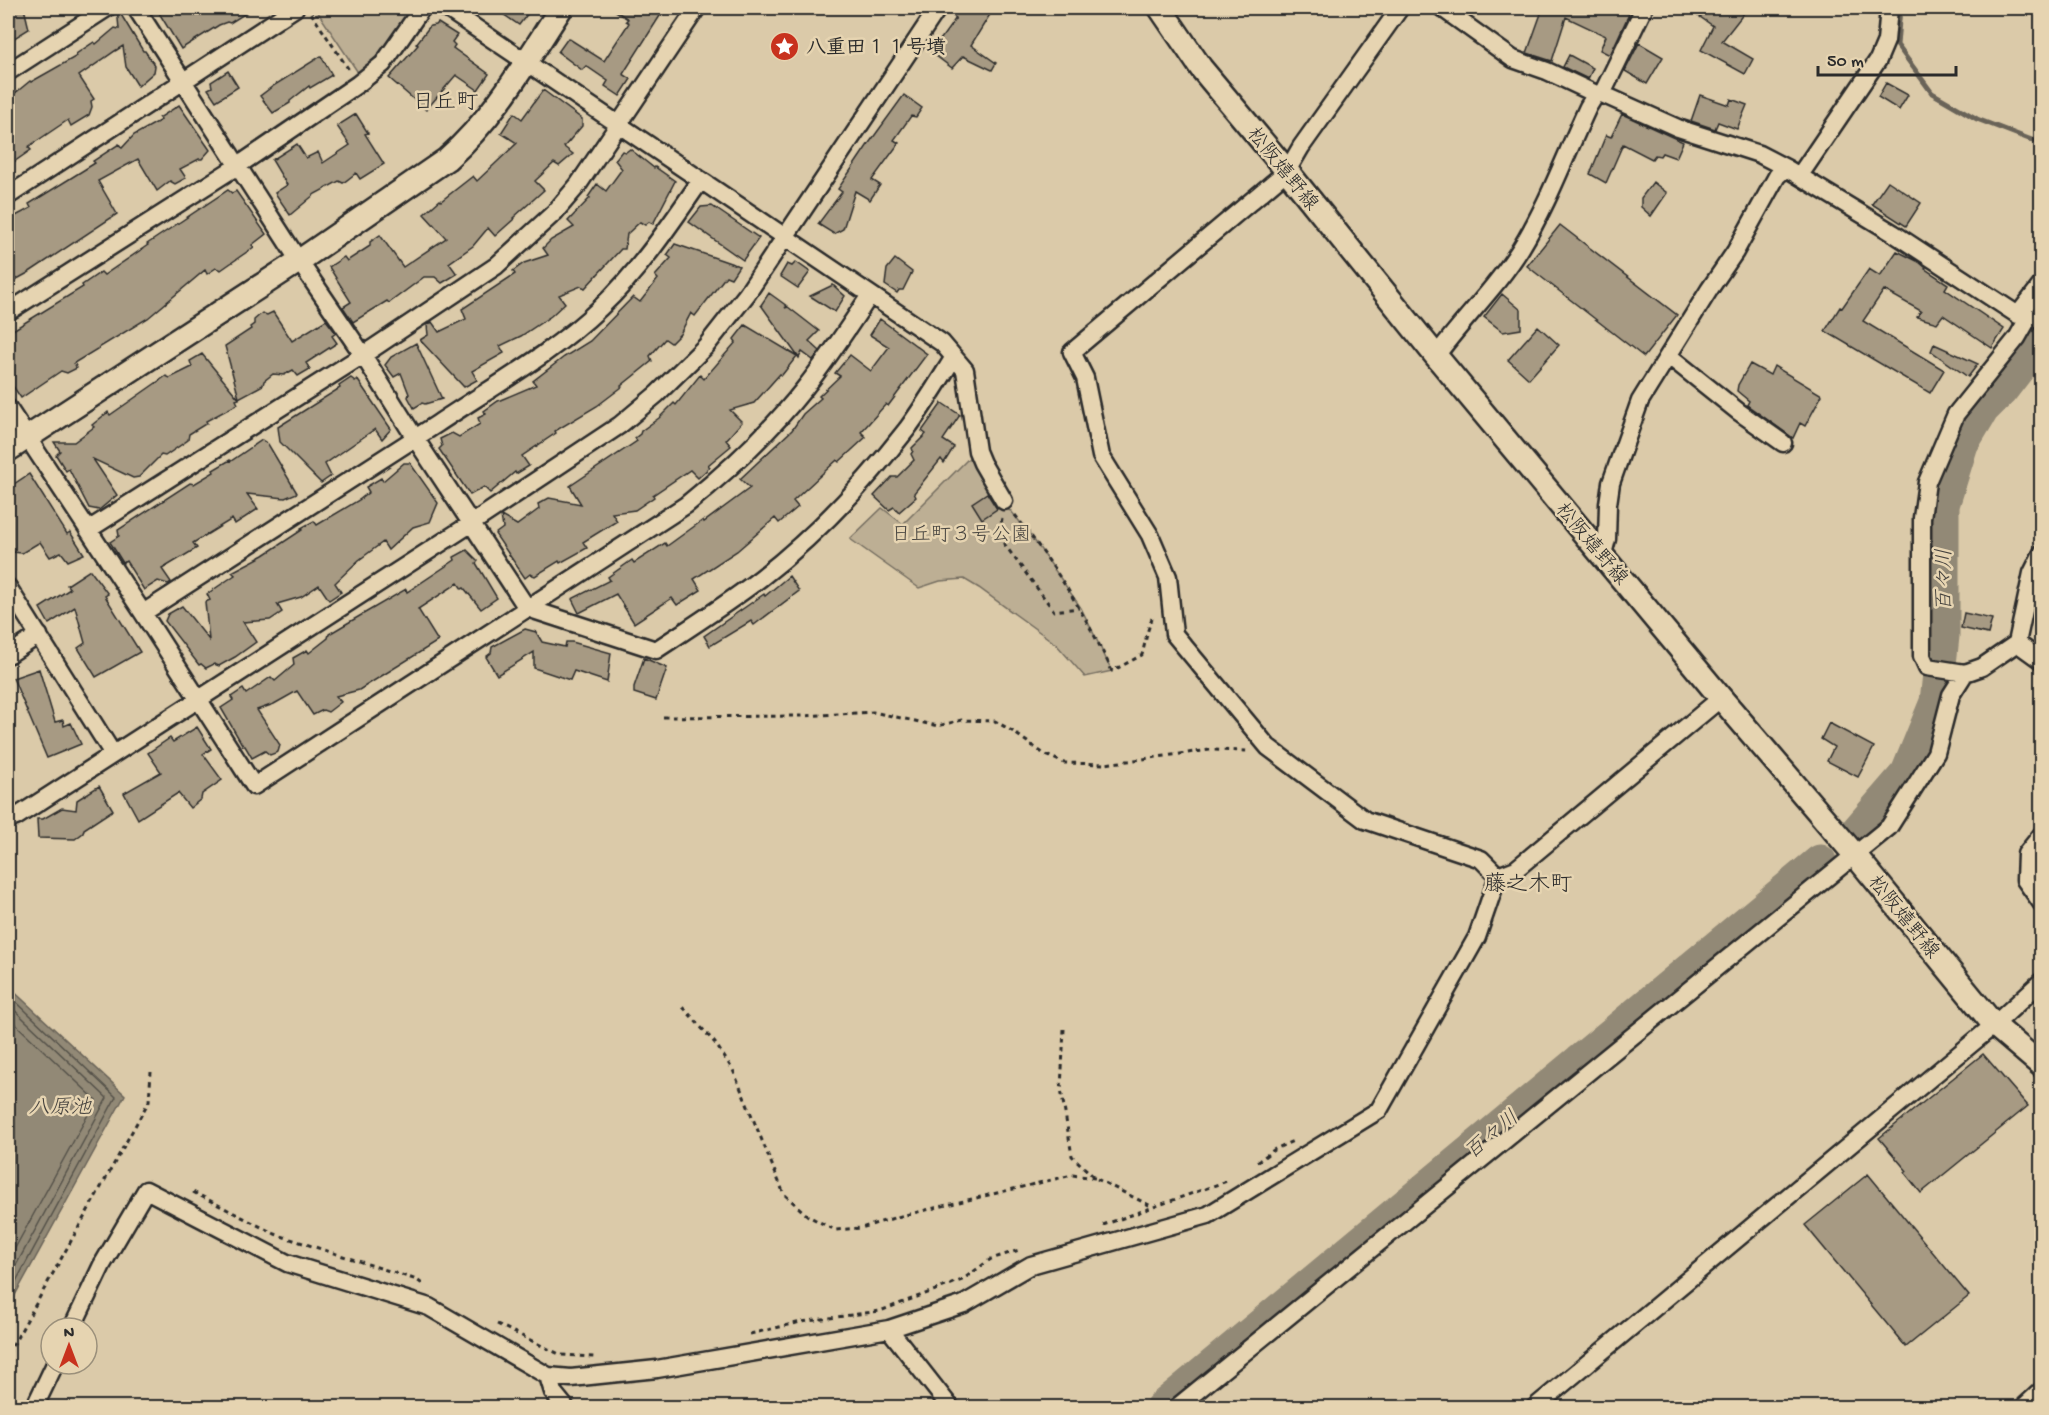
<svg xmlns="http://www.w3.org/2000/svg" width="2049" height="1415" font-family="'Gochi Hand','Klee One',sans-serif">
<rect width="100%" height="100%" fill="#dbcaa9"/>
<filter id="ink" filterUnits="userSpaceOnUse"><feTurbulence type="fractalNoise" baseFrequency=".0167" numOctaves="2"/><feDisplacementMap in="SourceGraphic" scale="12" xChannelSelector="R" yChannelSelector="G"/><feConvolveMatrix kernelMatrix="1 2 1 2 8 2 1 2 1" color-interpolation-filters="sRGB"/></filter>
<g filter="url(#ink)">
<path fill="#bdaf94" stroke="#746d60" stroke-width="1.5" d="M315 8H412L378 55 359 74Z
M972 455 1002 508 1011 511 1032 537 1081 608 1112 671 1085 677 1056 644 979 588 964 579 940 581 919 588 850 539 882 508 903 524Z
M209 1401 213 1407H121Z"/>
<path fill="#928976" stroke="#696358" stroke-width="1.5" d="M8 986 125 1095 8 1308Z"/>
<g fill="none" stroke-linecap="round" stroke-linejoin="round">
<path stroke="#545149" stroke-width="1.5" d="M8 994 116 1097 8 1296
M8 1004 107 1098 8 1280
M8 1017 96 1100 8 1261"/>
<path stroke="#696358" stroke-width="5" d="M1900 8 1897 45 1932 93 1977 119 2042 144
M2040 8 2042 12"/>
<path stroke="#928976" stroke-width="33" d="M1857 831 1907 773 1936 702 1943 636V505L1962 444 1983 409 2002 390 2035 347 2042 333
M1161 1408 1820 861"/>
</g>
<path fill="#a79a83" stroke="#2b2b2b" stroke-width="1.5" d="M8 8H24L29 29 8 42Z
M117 8 143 51H145L155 66 154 72 138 86 126 67 123 46 115 51 79 76 94 99 91 101 92 107 89 115 71 126 68 120 28 147 31 150 8 166V99L30 81 31 82 77 56 76 54 94 42 96 44 115 28 119 29Z
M156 8H254L230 23 227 22 219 25 181 49Z
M494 8H532L519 25Z
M611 8H665L623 74 631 79 620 96 605 86 608 81 586 66 582 70 558 52 568 38 604 61 629 23 626 21 628 19Z
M948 8H994L971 45 996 63 992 70 963 56 952 68 924 47 926 45 938 43 956 18 947 12Z
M1543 8H1620L1629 14 1610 55 1600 50 1606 36 1566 17 1552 61 1527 53Z
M1687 8H1748L1722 41 1753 59 1745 74 1701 50 1713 26Z
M438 23 457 35 452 42 455 45 453 48 489 74 478 90 456 75 426 110 389 78 418 45 416 44 430 26 436 25Z
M1639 43 1663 57 1647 84 1625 71Z
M1569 55 1593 68 1588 79 1563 67Z
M321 56 332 75 310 88 309 86 290 101V103L273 113 260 96 273 86Z
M228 71 238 87 216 101 208 89 212 87 211 82Z
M1886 83 1908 95 1899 110 1878 97Z
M543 90 582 119V126L564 147 573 154 559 166 554 163 535 181 544 190 513 218 514 219 495 236 488 228 473 246 449 263 457 274 442 283 435 277H424L389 303 387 301 353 322 343 307 351 302 329 267 344 257 347 261 370 246V242L380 235 403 267 446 238 424 214 440 200 441 201 473 176 477 181 517 143 501 133 514 113 522 119Z
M904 95 922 108 916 117 911 116 894 140 899 143 872 180 880 185 870 200 855 191 843 229 834 234 818 224 842 192 838 189 867 146Z
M1700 95 1729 105 1731 99 1747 105 1737 129 1718 122 1715 129 1691 121Z
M179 105 210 150 202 159H199L180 169 186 178 175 184 170 181 157 191 138 159 98 181 117 214 28 273 8 284V220L31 208 29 204 95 163 93 161 119 144 122 148 134 135 161 120 159 118Z
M356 114 368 133 365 134 384 164 360 179 356 173 343 183 339 181 315 194 290 215 275 193 287 185 272 160 297 144 306 158 318 152 323 163 350 145 337 126Z
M1622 114 1683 142 1676 158 1662 153 1660 156 1655 155 1652 159 1623 144 1606 183 1590 174 1606 135 1611 137Z
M630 149 654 168 655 167 675 181 653 224 649 222 645 225 640 222 627 234 625 249H621L585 288 581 286 559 295 565 303 551 316 521 336 500 346 504 353 472 371 477 380 464 387 420 340 428 335 427 325 432 322 439 332 466 319 462 309 515 274 513 271 524 263 548 255 543 248 551 240 574 227 568 221 590 198 588 197 597 184 606 191 622 169 615 160 622 151 626 152Z
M1888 181 1921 203 1906 226 1872 204Z
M1653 182 1667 193 1651 216 1641 207V198Z
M228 190 232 193 236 191 266 234 252 245 254 247 221 270 216 268 207 274 205 270 148 318 74 363 77 368 67 373 61 371 21 398 8 379V333L83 287 82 285 101 272 104 275 148 245 147 244Z
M712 206 759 238 743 260 689 222 701 207Z
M1560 225 1677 315 1644 357 1527 266Z
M675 244 739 266 731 278 726 276 695 316 691 313 680 334 671 343 665 339 650 356 652 361 621 386 622 387 597 406 555 431 556 433 522 456 529 466 516 474 515 472 490 493 484 487 470 495 439 449 442 446 440 439 452 433 459 437 480 424 478 418 486 414 484 411 498 401 536 385 533 381 564 357 590 341 633 297 640 302 658 279 655 276 671 258 667 255Z
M1897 251 1919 262 1926 268 1925 269 1948 284 1945 289 2004 329 1992 348 1943 315 1937 323 1917 317 1921 311 1884 290 1863 321 1944 370 1930 393 1825 331 1840 307 1842 308 1869 269 1880 276Z
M895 259 912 272 903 290H899L897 293 885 285 887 269Z
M796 262 810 272 798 288 780 276 787 264 792 266Z
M833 285 845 296 835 312 810 296Z
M769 293 787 306 785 308 788 307 819 331 809 341 820 351 813 360 802 352 799 358 761 305Z
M1502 294 1521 310V329L1503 332 1484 317Z
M273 312 292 341 326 320 336 333 332 336 337 343 306 363 310 369 298 376 293 370 284 375 273 374 264 381 263 385 239 398 225 346 251 329 250 327 254 324V320L262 313 267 315Z
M880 319 927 354 888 406 886 404 861 432 866 437 839 462 837 460 793 501 798 507 779 523 775 518 737 551 694 579 701 590 677 605 672 598 634 623 616 594 579 613 572 599 610 580 608 577 632 560 634 563 665 543 667 546 703 520 704 522 750 488 740 479 792 430 803 414 821 398 819 396 840 376 835 373 850 355 871 371 889 347 870 335Z
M745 325 797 356 782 375 780 374 754 403 730 410 742 422 726 440 731 446 708 465 710 467 698 478 690 470 653 495 654 497 635 510 612 513 617 521 583 542 587 548 560 563 559 561 535 576 530 574 525 578 495 534 503 528 501 516 517 525 539 509 538 504 549 498 581 504 570 486 637 441 635 438 640 434 641 431 659 418 674 403 676 405 700 375 704 379 736 342 734 339Z
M1538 326 1559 345 1529 379 1508 360Z
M416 343 442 399 425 404 422 403 414 408 408 397 409 394 401 373 394 377 385 365 391 357Z
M1934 344 1978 364 1968 377 1931 351Z
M202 354 239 399 236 400 238 404 206 421 207 423 189 434 188 440 165 456 161 455 139 477 133 478 93 459 117 495 99 510 89 508 69 469 66 471 56 455 60 451 54 442H74L94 427 92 425 108 412 110 415 166 376 170 378 192 367 190 361Z
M1750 364 1770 375 1774 366 1822 395 1805 426 1800 423 1793 438 1747 405 1749 401 1737 391 1738 385Z
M351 378 355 381 357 379 391 429 382 439 375 429 325 464 331 476 321 483 280 442 278 427 340 388 339 386Z
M942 403 960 415 943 440 954 447 944 463 941 459 914 493 916 497 899 512 894 507 889 510 874 496 892 477H897L914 460 911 454 913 451 912 448 926 434 922 431Z
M262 440 268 444 297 493 285 498 247 494 258 509 235 524 232 519 193 543 197 548 162 569 171 582 168 584 158 581 144 590 126 561 123 563 110 542 119 536 118 530 190 483 194 484 214 472 213 470 230 460 231 461Z
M404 463H410L438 503 430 522 413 527 388 550 383 542 359 560 335 583 341 592 329 600 319 585 301 597 277 604 282 612 270 620 243 622 256 642 235 657 219 666 214 664 206 668 201 664 199 665 165 621 168 614 182 606 209 640 205 602 210 600 207 594 235 575 232 572 264 555 302 530 301 528 314 521 317 525 359 500 369 492 366 487 381 478 383 481Z
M29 474 67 534 70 532 84 554 68 561 61 552 50 557 40 542 22 553 12 552 8 545V488Z
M987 493 997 509 982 519 972 503Z
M467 550 478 561 476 563 497 598 481 609 464 588 462 589 458 583 418 609 438 641 359 690 336 696 341 702 328 712 323 710 313 715 297 691 274 704 257 710 280 745 278 752 270 755 265 751 252 758 245 746H243L221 708 233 700 231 697 243 689 246 694 271 677 275 681 294 665 293 658 307 650 309 653 328 638 329 634 346 624 406 589 407 592 455 560 454 557Z
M90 570 108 594 105 596 140 652 96 677 78 648 85 643 75 607 49 624 40 608 70 589 67 585Z
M789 576 799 591 754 625 751 621 710 646 704 636 764 594 765 596Z
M1964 613 1992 619 1988 634 1961 628Z
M525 629 536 632 542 642 565 647 566 642H572L611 653 607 682 574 671 570 680 534 668V652L497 675 486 657 491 653 492 647Z
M644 658 667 668 656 700 634 693V687Z
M39 669 55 722 63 720 64 726 71 723 81 744 47 758 13 678Z
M1829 723 1874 747 1858 777 1827 761 1834 747 1821 739Z
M197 727 211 749 203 754 222 780 202 794 201 799 190 808 178 793 138 819 124 793 161 772 148 753 170 738 173 742Z
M99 786 113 810 84 829 83 833 75 839 38 838 37 819H43L62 808 76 810 77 800Z
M1983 1054 2028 1106 1921 1193 1905 1173 1907 1171 1879 1138Z
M1868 1174 1969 1296 1906 1347 1805 1225Z"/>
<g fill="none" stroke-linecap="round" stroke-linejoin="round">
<defs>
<path id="street" d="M136 8 299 261 363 355 415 438 527 608 656 650C691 627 727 604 761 578 815 536 865 483 907 429 924 406 939 381 954 357
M446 8 942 343 965 370 977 451 982 463 1004 501
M1400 8 1301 147 1287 171 1072 352 1085 378 1101 456 1150 535 1168 577 1174 634 1268 747 1365 820 1481 859 1498 876
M1442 8 1513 59 1547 71 1596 94H1602L1678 128 1759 154 1786 168 1893 233 2018 315 2042 320
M8 72 107 8
M1602 94 1644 8
M1800 175 1878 60 1886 41 1889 8
M8 196 295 8
M8 312 239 165 358 84 383 64 422 8
M2018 315 2042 284
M1436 356C1463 319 1497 287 1521 248 1548 204 1566 154 1588 107L1596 94
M1669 356 1739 412 1783 443
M8 408 143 613 254 786 686 505C728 471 770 432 804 389 828 359 849 327 870 295
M88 530 363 355 496 266 555 212 578 185 697 8
M1603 554 1607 539 1608 504 1611 483 1640 401 1709 290 1735 252 1777 176 1786 168
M8 587 113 754
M143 613C241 550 339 487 437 424 492 387 552 354 600 308 639 271 670 225 701 180
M2017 643 2042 661
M8 655 39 635
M1965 673 1982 667 2017 643 2032 573 2042 553
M8 819 16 817 472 523 620 425 657 394 706 346 747 294 938 8
M2042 834 2026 854 2025 880 2042 904
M72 1328 102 1265 146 1190 287 1263 429 1307 548 1376 571 1378 657 1369 889 1329 964 1304 1031 1265 1208 1215 1379 1110 1477 937 1498 876 1516 869 1721 698
M889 1329 951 1408
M548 1376 553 1392 566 1408
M34 1408 55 1364
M1176 1408 1889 827 1936 753 1951 695 1965 673 1927 667 1922 656V518L1927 482 1956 414 2017 338 2029 317
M1534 1408 1994 1025 2042 981"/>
<path id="secondary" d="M1160 8 1201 68 1287 171 1436 356 1721 698 1855 855 1994 1025 2042 1066
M8 450 299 261 447 159C495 117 527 60 561 8
M2027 1408 2042 1394"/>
</defs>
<use href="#street" stroke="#2b2b2b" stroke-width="21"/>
<use href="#secondary" stroke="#2b2b2b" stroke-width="27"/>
<path stroke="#2b2b2b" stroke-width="3" stroke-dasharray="4.5 4.5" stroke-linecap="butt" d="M311 13 349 70
M1015 515C1053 563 1086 615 1112 671L1142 655 1148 630 1153 615
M1002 518 999 537 1054 611 1079 608
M663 717 801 716 873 712 938 726 962 720 995 721 1012 731 1044 754 1064 763 1105 764 1210 750 1249 751
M683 1007 715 1043 733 1070 784 1194 808 1216 835 1230 861 1228 897 1217 1072 1175 1095 1178
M1064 1029 1061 1089 1072 1156 1095 1178 1153 1207
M1257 1162 1275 1149 1293 1141
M193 1192 275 1234 417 1280 425 1286
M1103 1225 1227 1181
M497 1324 561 1355 594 1357
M750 1334 801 1322 880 1311 962 1280 991 1259 1019 1250
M8 1354 149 1101 151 1072"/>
<use href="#street" stroke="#e6d4b1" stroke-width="16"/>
<use href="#secondary" stroke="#e6d4b1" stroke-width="22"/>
</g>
</g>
<defs>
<symbol id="sight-disc" viewBox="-11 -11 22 22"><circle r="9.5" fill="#c8321e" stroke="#e6d4b1"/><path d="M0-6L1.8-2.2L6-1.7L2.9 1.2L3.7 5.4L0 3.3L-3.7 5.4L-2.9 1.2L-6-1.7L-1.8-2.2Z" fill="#fff"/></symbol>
</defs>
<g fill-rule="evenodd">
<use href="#sight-disc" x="768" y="30" width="33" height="33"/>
</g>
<g text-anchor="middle" stroke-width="5" stroke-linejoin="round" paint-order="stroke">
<g font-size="20" font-weight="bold" fill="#2b2b2b" stroke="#e6d4b1" text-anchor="start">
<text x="806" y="53">八重田１１号墳</text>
</g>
<g font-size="20" fill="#2b2b2b" stroke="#e6d4b1">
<text transform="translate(1284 168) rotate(51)" y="7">松阪嬉野線</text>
<text transform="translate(1593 543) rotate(50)" y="7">松阪嬉野線</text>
<text transform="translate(1905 916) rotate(51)" y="7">松阪嬉野線</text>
</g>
<g font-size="20" fill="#484540" stroke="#e6d4b1">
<text x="961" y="540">日丘町３号公園</text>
</g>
<g font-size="21" font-style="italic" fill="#45423e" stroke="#e6d4b1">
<text transform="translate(1943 580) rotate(-90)" y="7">百々川</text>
<text x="60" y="1113">八原池</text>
<text transform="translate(1491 1134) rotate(-40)" y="7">百々川</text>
</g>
<g font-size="22" fill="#2b2b2b" stroke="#e6d4b1">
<text x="445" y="108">日丘町</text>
<text x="1528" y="890">藤之木町</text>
</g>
</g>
<rect width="2049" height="1415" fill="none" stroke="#e6d4b1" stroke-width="30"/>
<rect x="15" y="15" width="2019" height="1385" fill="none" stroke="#2b2b2b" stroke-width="2" filter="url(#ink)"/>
<g transform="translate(69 1346)"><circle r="28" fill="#e6d4b1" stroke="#9b907b" stroke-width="1.5"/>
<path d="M0-4.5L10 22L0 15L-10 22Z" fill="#c8321e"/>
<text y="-9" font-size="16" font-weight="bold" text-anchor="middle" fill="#2b2b2b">N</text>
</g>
<path d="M1818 66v9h138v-9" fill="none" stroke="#2b2b2b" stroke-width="3"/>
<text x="1827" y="66" font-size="18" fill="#2b2b2b" stroke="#e6d4b1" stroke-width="4.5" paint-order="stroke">50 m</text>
</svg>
